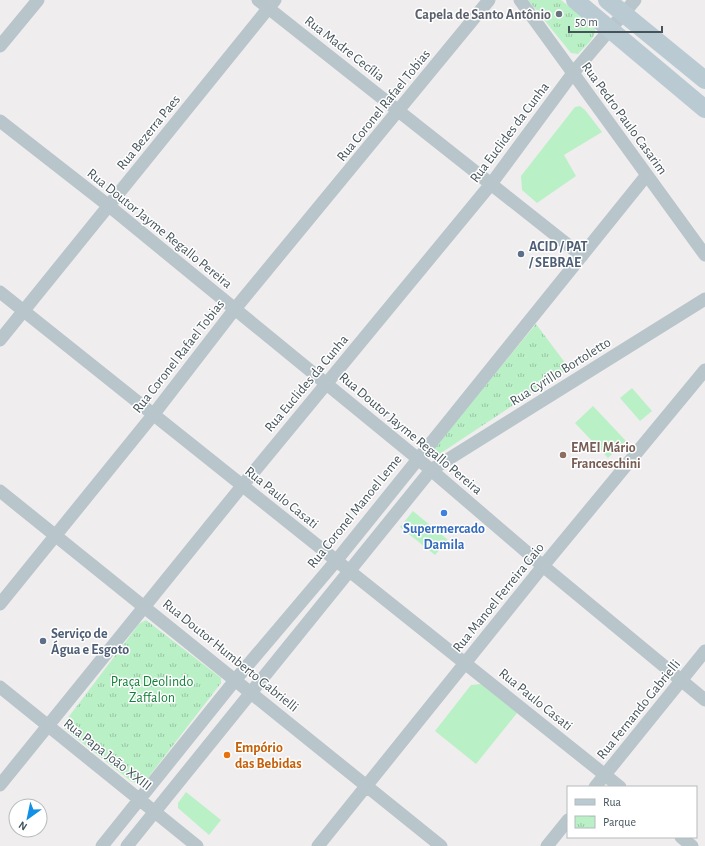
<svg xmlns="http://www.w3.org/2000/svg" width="705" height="846" font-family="'Alegreya Sans',sans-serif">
<defs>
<pattern id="park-tufts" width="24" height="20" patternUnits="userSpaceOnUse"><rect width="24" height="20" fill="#b9f0c6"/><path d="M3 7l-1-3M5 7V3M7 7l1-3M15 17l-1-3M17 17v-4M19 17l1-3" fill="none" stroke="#98c5a4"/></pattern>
</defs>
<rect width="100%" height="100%" fill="#f0edee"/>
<path fill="#b9f0c6" d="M580 106 585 110 602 132 564 155 576 176 537 203 522 190 521 176 575 107Z
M632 388 652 411 640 421 620 398Z
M593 406 626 441 608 458 575 423Z
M413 511 448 540 435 555 400 527Z
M481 684 517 713 476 764 435 731 471 685Z
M186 792 221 820 209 835 178 808V803Z"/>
<path fill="url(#park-tufts)" d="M528 0H561L595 27C597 38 584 47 578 54L571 53Z
M536 324 569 368 438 455 433 454 432 451 435 446Z
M146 620 221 678V683L144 783 132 782 65 729 64 723 139 624Z"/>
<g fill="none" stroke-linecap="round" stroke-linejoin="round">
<path stroke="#b8c5cb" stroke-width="13" d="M258 0 582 256
M520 0 705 255
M0 46 38 0
M0 121 109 206 417 458 543 566 705 700
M0 292 620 787
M0 340 275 0
M0 491 441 846
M0 604 153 415 234 310 489 0
M0 687 197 846
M0 785 242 486 491 184 573 73 635 0
M595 787 705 651
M681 837 692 846
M102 846 236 679 336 561 646 176
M127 846 431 470 705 299
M318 846 543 566 705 370
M547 846 568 820"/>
<path stroke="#bacad2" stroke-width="18" d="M575 0 705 109
M607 0 705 80"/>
</g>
<circle fill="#6b7280" stroke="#fff" stroke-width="1.5" cx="559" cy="14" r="4"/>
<g fill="#5c6f8a" stroke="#fff" stroke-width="1.5">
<circle cx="521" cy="254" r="4"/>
<circle cx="43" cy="641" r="4"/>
</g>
<circle fill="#8d6e63" stroke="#fff" stroke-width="1.5" cx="563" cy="455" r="4"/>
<circle fill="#3f7fe0" stroke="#fff" stroke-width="1.5" cx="444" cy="513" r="4"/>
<circle fill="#e8710a" stroke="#fff" stroke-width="1.5" cx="227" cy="755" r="4"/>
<g text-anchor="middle" stroke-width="3" stroke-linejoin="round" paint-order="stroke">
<g font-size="14" font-weight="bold" fill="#5b616d" stroke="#fff" text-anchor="end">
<text x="551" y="19">Capela de Santo Antônio</text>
</g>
<g font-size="14" fill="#45545b" stroke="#fff">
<text transform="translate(345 48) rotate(38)" y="5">Rua Madre Cecília</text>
<text transform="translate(383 105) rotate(-51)" y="5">Rua Coronel Rafael Tobias</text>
<text transform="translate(625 118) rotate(54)" y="5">Rua Pedro Paulo Casarim</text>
<text transform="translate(148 132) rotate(-51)" y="5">Rua Bezerra Paes</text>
<text transform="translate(509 132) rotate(-53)" y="5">Rua Euclides da Cunha</text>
<text transform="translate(160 228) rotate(39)" y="5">Rua Doutor Jayme Regallo Pereira</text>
<text transform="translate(178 356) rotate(-52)" y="5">Rua Coronel Rafael Tobias</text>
<text transform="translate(560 371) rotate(-32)" y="5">Rua Cyrillo Bortoletto</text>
<text transform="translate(306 383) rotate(-50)" y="5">Rua Euclides da Cunha</text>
<text transform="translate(411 433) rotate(40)" y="5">Rua Doutor Jayme Regallo Pereira</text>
<text transform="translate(282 497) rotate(39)" y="5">Rua Paulo Casati</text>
<text transform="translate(354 511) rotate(-51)" y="5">Rua Coronel Manoel Leme</text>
<text transform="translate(498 597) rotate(-51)" y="5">Rua Manoel Ferreira Gaio</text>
<text transform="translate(231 655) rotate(39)" y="5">Rua Doutor Humberto Gabrielli</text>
<text transform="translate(536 699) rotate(39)" y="5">Rua Paulo Casati</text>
<text transform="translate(638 709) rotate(-51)" y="5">Rua Fernando Gabrielli</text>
<text transform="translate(108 754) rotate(38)" y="5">Rua Papa João XXIII</text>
</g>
<g font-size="14" font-weight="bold" fill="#4e5e75" stroke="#fff" text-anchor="start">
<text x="529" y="251">ACID / PAT<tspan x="529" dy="16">/ SEBRAE</tspan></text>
<text x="51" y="638">Serviço de<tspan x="51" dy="16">Água e Esgoto</tspan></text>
</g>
<g font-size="14" font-weight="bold" fill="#785e54" stroke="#fff" text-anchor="start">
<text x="571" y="452">EMEI Mário<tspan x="571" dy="16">Franceschini</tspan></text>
</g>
<g font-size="14" font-weight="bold" fill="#366cbe" stroke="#fff">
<text x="444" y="533">Supermercado<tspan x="444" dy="16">Damila</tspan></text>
</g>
<g font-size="14" fill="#137f38" stroke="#fff">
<text x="152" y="686">Praça Deolindo<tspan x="152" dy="16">Zaffalon</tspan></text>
</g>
<g font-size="14" font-weight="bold" fill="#c56008" stroke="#fff" text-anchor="start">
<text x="235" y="752">Empório<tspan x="235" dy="16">das Bebidas</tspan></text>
</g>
</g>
<rect x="567" y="786" width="130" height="52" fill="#ffffff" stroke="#b5bbbd"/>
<rect x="575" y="799" width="20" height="6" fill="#bacad2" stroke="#b5bbbd"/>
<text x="603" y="806" font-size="12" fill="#45545b">Rua</text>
<rect x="575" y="816" width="20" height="12" fill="url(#park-tufts)" stroke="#b5bbbd"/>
<text x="603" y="826" font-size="12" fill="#45545b">Parque</text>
<g transform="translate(28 818) rotate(213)"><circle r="19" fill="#ffffff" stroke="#b5bbbd"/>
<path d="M0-3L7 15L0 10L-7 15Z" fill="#1290e6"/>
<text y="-6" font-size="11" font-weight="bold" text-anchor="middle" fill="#45545b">N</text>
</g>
<path d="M569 26v6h93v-6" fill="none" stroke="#45545b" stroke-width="2"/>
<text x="575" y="26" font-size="12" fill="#45545b" stroke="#ffffff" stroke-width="3" paint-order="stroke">50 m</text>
</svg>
